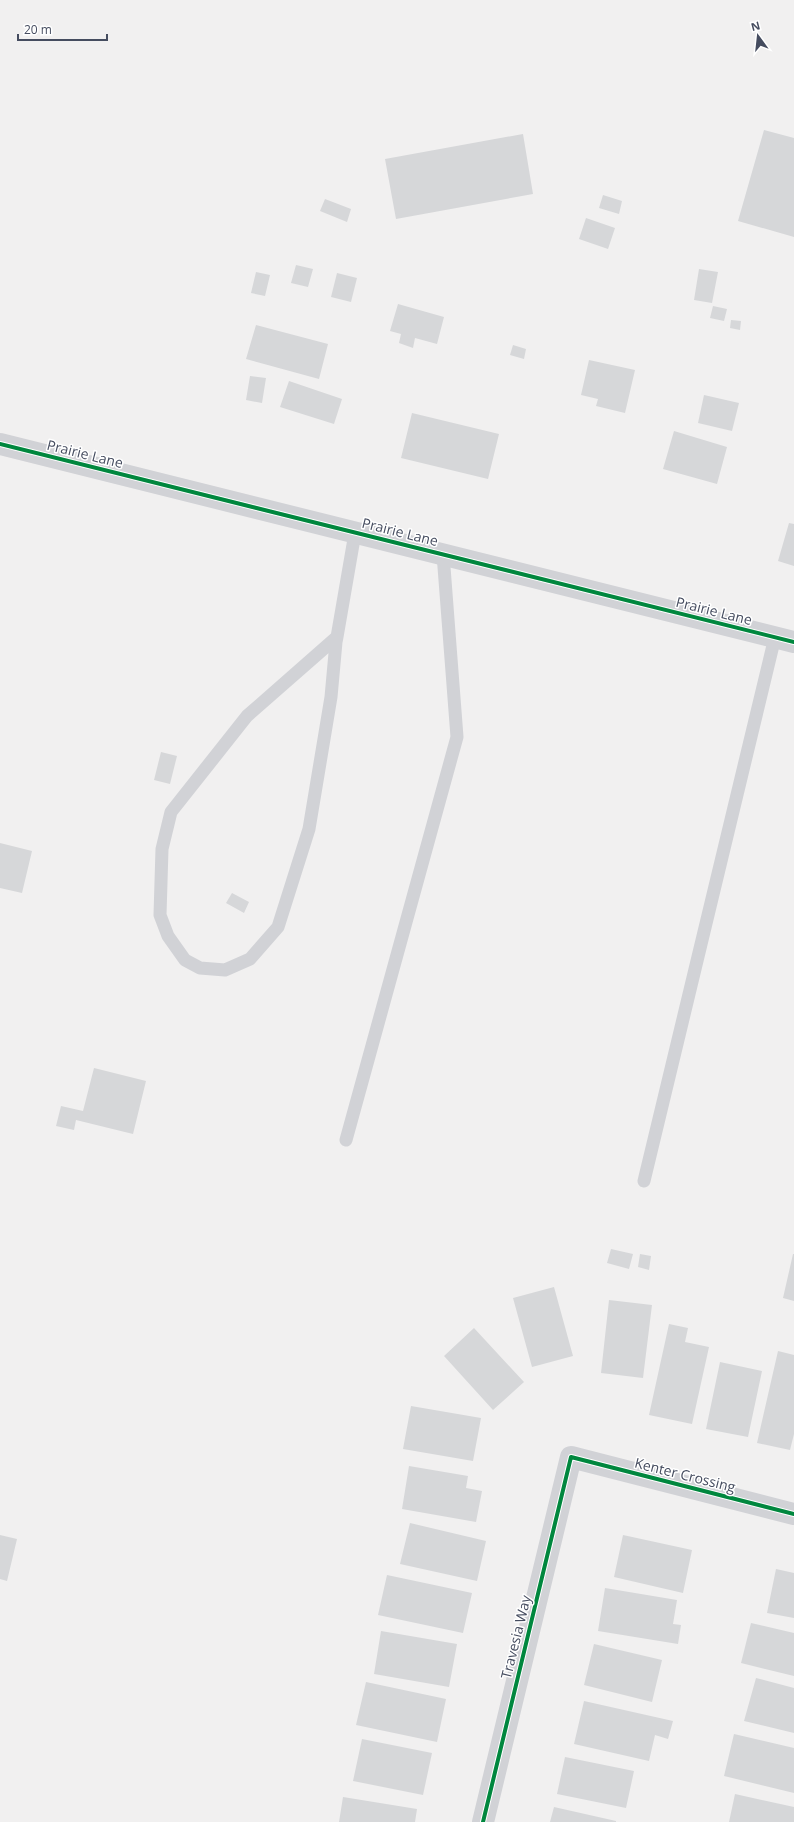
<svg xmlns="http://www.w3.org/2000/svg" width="794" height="1822" font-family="'Open Sans',sans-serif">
<rect width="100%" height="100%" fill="#f1f0f0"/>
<path fill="#d6d7d9" d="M764 130 794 138V237L738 221Z
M523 134 533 194 396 219 385 159Z
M603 195 622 201 619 214 599 208Z
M325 199 351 209 347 222 320 211Z
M586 218 615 228 608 249 579 239Z
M296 265 313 269 308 287 291 283Z
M699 269 718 272 712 303 694 300Z
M256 272 270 275 265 296 251 293Z
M337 273 357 278 351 302 331 297Z
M398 304 444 317 437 344 415 338 413 348 399 343 401 334 390 331Z
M713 306 727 309 724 321 710 318Z
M731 320 741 321 740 330 730 328Z
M256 325 328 344 319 379 246 359Z
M513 345 526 349 524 359 510 355Z
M589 360 635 370 625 413 596 406 598 399 581 395Z
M250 376 266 378 262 403 246 400Z
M289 381 342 399 334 424 280 407Z
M704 395 739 403 732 431 698 423Z
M412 413 499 434 488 479 401 458Z
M674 431 727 447 717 484 663 469Z
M789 523 794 524V566L778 561Z
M161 752 177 756 170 784 154 780Z
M0 843 32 851 22 893 0 888Z
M232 893 249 902 244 913 226 903Z
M94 1068 146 1081 133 1134 76 1120 74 1130 56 1126 61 1106 83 1111Z
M611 1249 633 1254 629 1269 607 1263Z
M640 1254 651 1256 649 1270 638 1267Z
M793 1254H794V1301L783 1298Z
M554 1287 573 1356 532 1367 513 1298Z
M609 1300 652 1305 643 1378 601 1373Z
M669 1324 688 1328 685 1342 709 1347 692 1424 649 1415Z
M474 1328 524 1382 493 1410 444 1356Z
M778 1351 794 1355V1434L790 1450 757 1443Z
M720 1362 762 1371 748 1437 706 1429Z
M411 1406 481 1418 473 1461 403 1449Z
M409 1466 468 1476 466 1488 482 1491 476 1522 402 1509Z
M410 1523 486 1541 477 1581 400 1564Z
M0 1535 17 1539 7 1581 0 1579Z
M623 1535 692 1550 683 1593 614 1577Z
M776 1569 794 1573V1618L767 1613Z
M387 1575 472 1593 463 1633 378 1615Z
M605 1588 677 1600 673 1624 681 1625 678 1644 598 1631Z
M751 1623 794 1633V1676L741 1663Z
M381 1631 457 1644 449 1687 374 1674Z
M594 1644 662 1660 652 1702 584 1685Z
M756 1678 794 1688V1733L744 1721Z
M366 1682 446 1699 437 1742 356 1725Z
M584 1701 673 1721 668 1739 655 1735 649 1761 574 1744Z
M734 1734 794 1748V1793L724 1776Z
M362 1739 432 1753 423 1795 353 1781Z
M565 1757 634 1771 626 1808 557 1794Z
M735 1794 794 1807V1822H729Z
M343 1797 417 1809 415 1822H339Z
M554 1807 616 1821V1822H550Z"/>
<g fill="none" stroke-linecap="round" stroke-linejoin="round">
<path stroke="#d1d2d6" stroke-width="13" d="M337 637 247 716 171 812 162 849 160 915 168 936 185 960 200 968 225 970 250 959 278 927 309 829 331 697 336 642 337 637 355 533
M346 1140 457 737 443 554
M644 1181 775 637"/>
<path stroke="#d1d2d6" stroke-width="22" d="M0 444 794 642
M483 1822 571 1457 794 1514"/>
<defs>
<path id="cycleway" d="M0 444 794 642
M483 1822 571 1457 794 1514"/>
</defs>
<use href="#cycleway" stroke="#fff" stroke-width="6"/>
<use href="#cycleway" stroke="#00873e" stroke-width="4"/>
</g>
<g text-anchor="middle" stroke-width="3" stroke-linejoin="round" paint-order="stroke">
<g font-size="14" fill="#454c5f" stroke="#fff">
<text transform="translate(85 454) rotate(14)" y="5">Prairie Lane</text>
<text transform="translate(400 532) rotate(14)" y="5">Prairie Lane</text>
<text transform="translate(714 611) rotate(14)" y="5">Prairie Lane</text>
<text transform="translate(685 1475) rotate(14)" y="5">Kenter Crossing</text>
<text transform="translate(516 1637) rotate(-76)" y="5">Travesia Way</text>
</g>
</g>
<g transform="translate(758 36) rotate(345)" stroke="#ffffff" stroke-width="3" paint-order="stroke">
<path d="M0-3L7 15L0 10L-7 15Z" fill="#454c5f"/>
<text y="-6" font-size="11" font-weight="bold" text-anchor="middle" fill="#454c5f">N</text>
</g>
<path d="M18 34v6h89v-6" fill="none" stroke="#454c5f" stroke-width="2"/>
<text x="24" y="34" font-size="12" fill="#454c5f" stroke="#ffffff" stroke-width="3" paint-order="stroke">20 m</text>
</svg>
